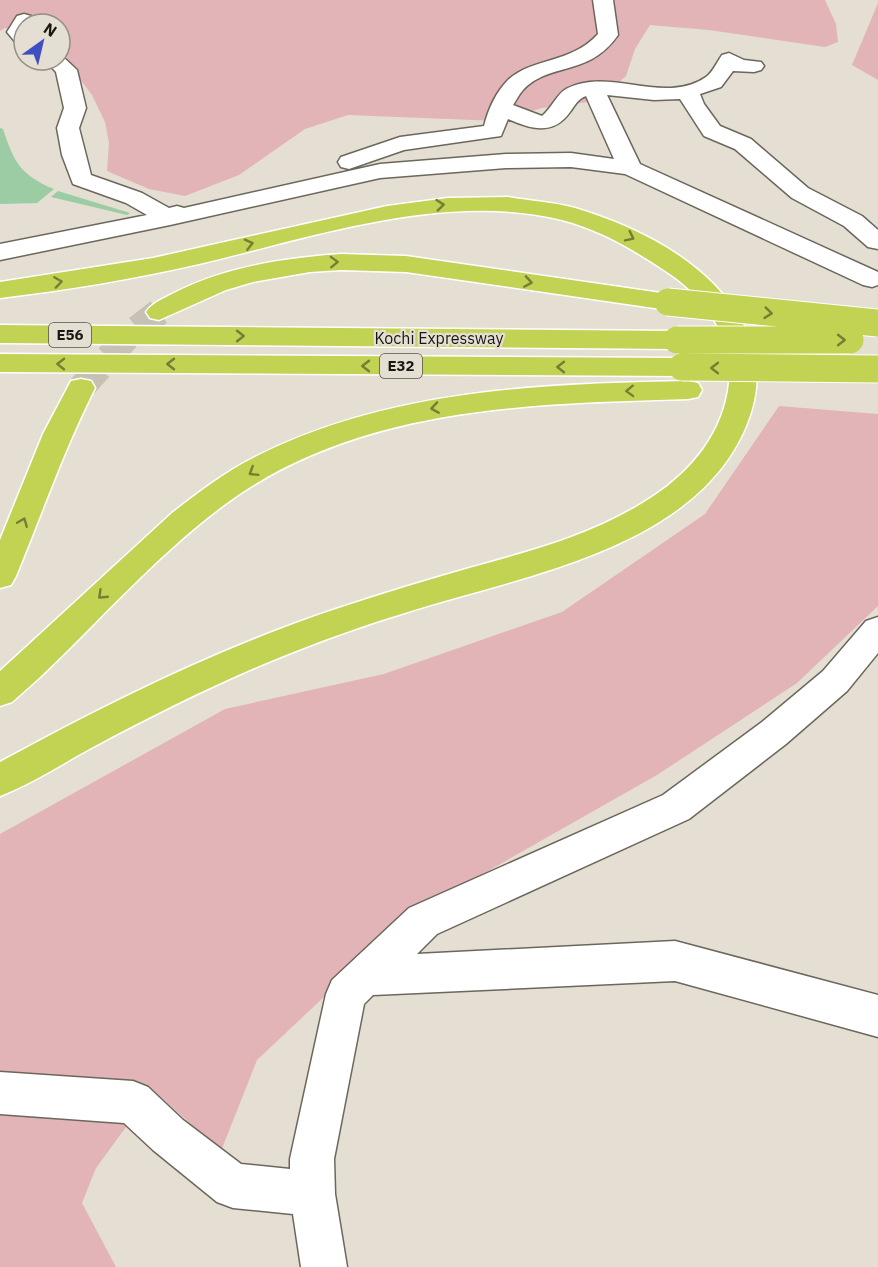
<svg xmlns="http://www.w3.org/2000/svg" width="878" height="1267" font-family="'IBM Plex Sans',sans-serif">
<rect width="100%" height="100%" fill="#e5ded2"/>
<path fill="#e2b4b7" d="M0 0H825L836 24 838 42 825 47 709 30 650 25 635 49 626 76 596 101 542 108 498 121 348 115 305 129 239 175 185 196 149 189 107 171 109 143 105 122 92 95 60 53V24H24V31L5 28 0 31Z
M878 3V80L852 65Z
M779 406 878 414V606L797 683 657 775 412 914 257 1060 221 1151 153 1090 96 1168 82 1203 116 1267H0V834L225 709 384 674 562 612 705 514Z"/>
<path fill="#9bcca4" d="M0 128 3 129C14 162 20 175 54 189L37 203 0 204Z
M58 191 130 213 127 215 51 197Z"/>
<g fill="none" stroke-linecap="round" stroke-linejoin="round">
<path stroke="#c6c0b5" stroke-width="27" stroke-dasharray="27 14" stroke-linecap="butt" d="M81 388 128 336 159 312"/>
<defs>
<path id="minor" d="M593 0H613L618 35C589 77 549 62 523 90 519 94 516 101 513 105L542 116C551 109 557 94 566 89 609 66 664 106 706 77 713 72 717 62 722 55L729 53 744 60 761 62 764 66 761 70 754 72 733 71 721 87 700 94 704 104 720 126 751 139 808 188 862 216 878 230V249L868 247 844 226 792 198 735 149 704 136 680 99 654 100 607 95 640 164 878 272V285L872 287 863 285 625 174 571 167 506 168 380 178 170 225 0 260V244L147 215 126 203 73 184 62 155 57 128 64 108 56 72 45 60H60V55L62 56 77 70 86 108 79 128 91 175 142 193 169 208 177 206 184 208 380 164 506 154 571 153 614 159 586 96C578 99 575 105 570 112 553 136 531 129 508 119L501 136 404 150 349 169 341 167 338 162 341 157 400 137 484 126C488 110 496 92 508 80 533 57 571 64 598 34Z
M24 14 31 16 34 20 32 24H24V46L17 44 7 32 17 16Z
M878 617V653L847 691 786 744 689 819 437 934 417 954 675 941 878 995V1037L675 981 373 995 364 1004 334 1159 335 1194 347 1267H301L293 1214 233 1208 217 1202 153 1150 124 1123 0 1114V1072L133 1081 148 1087 183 1120 241 1164 290 1169V1159L326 994 332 980 409 908 663 795 762 722 823 671 866 621Z"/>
<path id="highway" d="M508 197C530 201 554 202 575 208 638 227 707 261 741 320 761 354 761 390 746 426 695 549 524 575 411 611 364 625 317 642 271 661 211 686 151 716 93 747 63 763 32 784 0 796V762C108 703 219 648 336 609 381 594 427 580 473 567 535 550 598 533 652 497 692 471 724 432 729 383 734 337 704 296 667 272 634 250 601 230 562 220 445 191 313 237 199 264 133 279 67 290 0 298V282L153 258 387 206 448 198Z
M341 254 406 256 668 294 677 296 681 302 677 308 668 310 406 272 341 270 310 272 253 282 226 290 159 320 150 318 146 312C152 303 163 299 172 294 224 267 284 258 341 254Z
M0 325 677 331 686 334 690 340 686 346 677 349 0 343Z
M0 354 682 358 692 361 696 367 692 373 682 376 0 372Z
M81 379 91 381 95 388C64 449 42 513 16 576L11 585 0 588V540L43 434 71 381Z
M688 381 698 383 702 390 698 397 688 399C527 404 354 406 220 508 154 558 99 621 39 678L12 702 0 706V671L172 513C198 493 225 472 255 457 389 389 541 384 688 381Z"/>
</defs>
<use href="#minor" stroke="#6c675c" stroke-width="3"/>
<use href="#highway" stroke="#fff" stroke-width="3"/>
<use href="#minor" fill="#fff" fill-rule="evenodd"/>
<use href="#highway" fill="#c2d353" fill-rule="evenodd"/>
<defs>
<path id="highway-bridge" d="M668 302 878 323
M677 340H850
M682 367 878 369"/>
</defs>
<use href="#highway-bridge" stroke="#fff" stroke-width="29" stroke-linecap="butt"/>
<use href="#highway-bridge" stroke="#c2d353" stroke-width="27"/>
</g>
<defs><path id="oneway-chevron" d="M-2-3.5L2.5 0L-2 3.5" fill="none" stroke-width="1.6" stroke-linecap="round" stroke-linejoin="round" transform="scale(1.5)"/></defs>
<g stroke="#767e36">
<use href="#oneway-chevron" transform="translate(440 205) rotate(-6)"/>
<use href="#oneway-chevron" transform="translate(630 237) rotate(26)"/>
<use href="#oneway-chevron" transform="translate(249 244) rotate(-14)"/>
<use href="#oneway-chevron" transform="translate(334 262) rotate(-2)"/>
<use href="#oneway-chevron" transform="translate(58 282) rotate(-8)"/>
<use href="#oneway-chevron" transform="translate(528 282) rotate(9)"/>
<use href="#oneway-chevron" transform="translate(768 313) rotate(6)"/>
<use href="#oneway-chevron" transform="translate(240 336)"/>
<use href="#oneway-chevron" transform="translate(841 340)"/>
<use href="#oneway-chevron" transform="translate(61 364) rotate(-179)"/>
<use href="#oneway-chevron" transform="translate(171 364) rotate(-180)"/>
<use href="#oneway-chevron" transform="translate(366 366) rotate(-180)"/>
<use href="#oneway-chevron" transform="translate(561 367) rotate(-180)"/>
<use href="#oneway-chevron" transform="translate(715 368) rotate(-180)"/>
<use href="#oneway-chevron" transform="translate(630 391) rotate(178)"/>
<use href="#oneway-chevron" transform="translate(435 408) rotate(171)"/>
<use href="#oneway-chevron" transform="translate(253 472) rotate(148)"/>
<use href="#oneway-chevron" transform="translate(23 522) rotate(-68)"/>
<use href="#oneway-chevron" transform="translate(102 595) rotate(136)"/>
</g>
<g text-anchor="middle" stroke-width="4.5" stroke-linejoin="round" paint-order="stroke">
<g fill="#e5ded2" stroke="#56534c" stroke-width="1.5">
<rect x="49" y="323" width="42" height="24" rx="4.5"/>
<rect x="380" y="354" width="42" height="24" rx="4.5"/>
</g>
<g font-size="15" font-weight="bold" fill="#191713">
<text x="70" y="340">E56</text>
<text x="401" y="371">E32</text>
</g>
<g font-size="16" fill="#191713" stroke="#e5ded2">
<text x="439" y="344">Kochi Expressway</text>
</g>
</g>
<g transform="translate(42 42) rotate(34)"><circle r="28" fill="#e5ded2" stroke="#938e86" stroke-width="1.5"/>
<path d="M0-4.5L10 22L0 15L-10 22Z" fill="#3f4fc3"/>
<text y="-9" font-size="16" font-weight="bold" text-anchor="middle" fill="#191713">N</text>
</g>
</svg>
